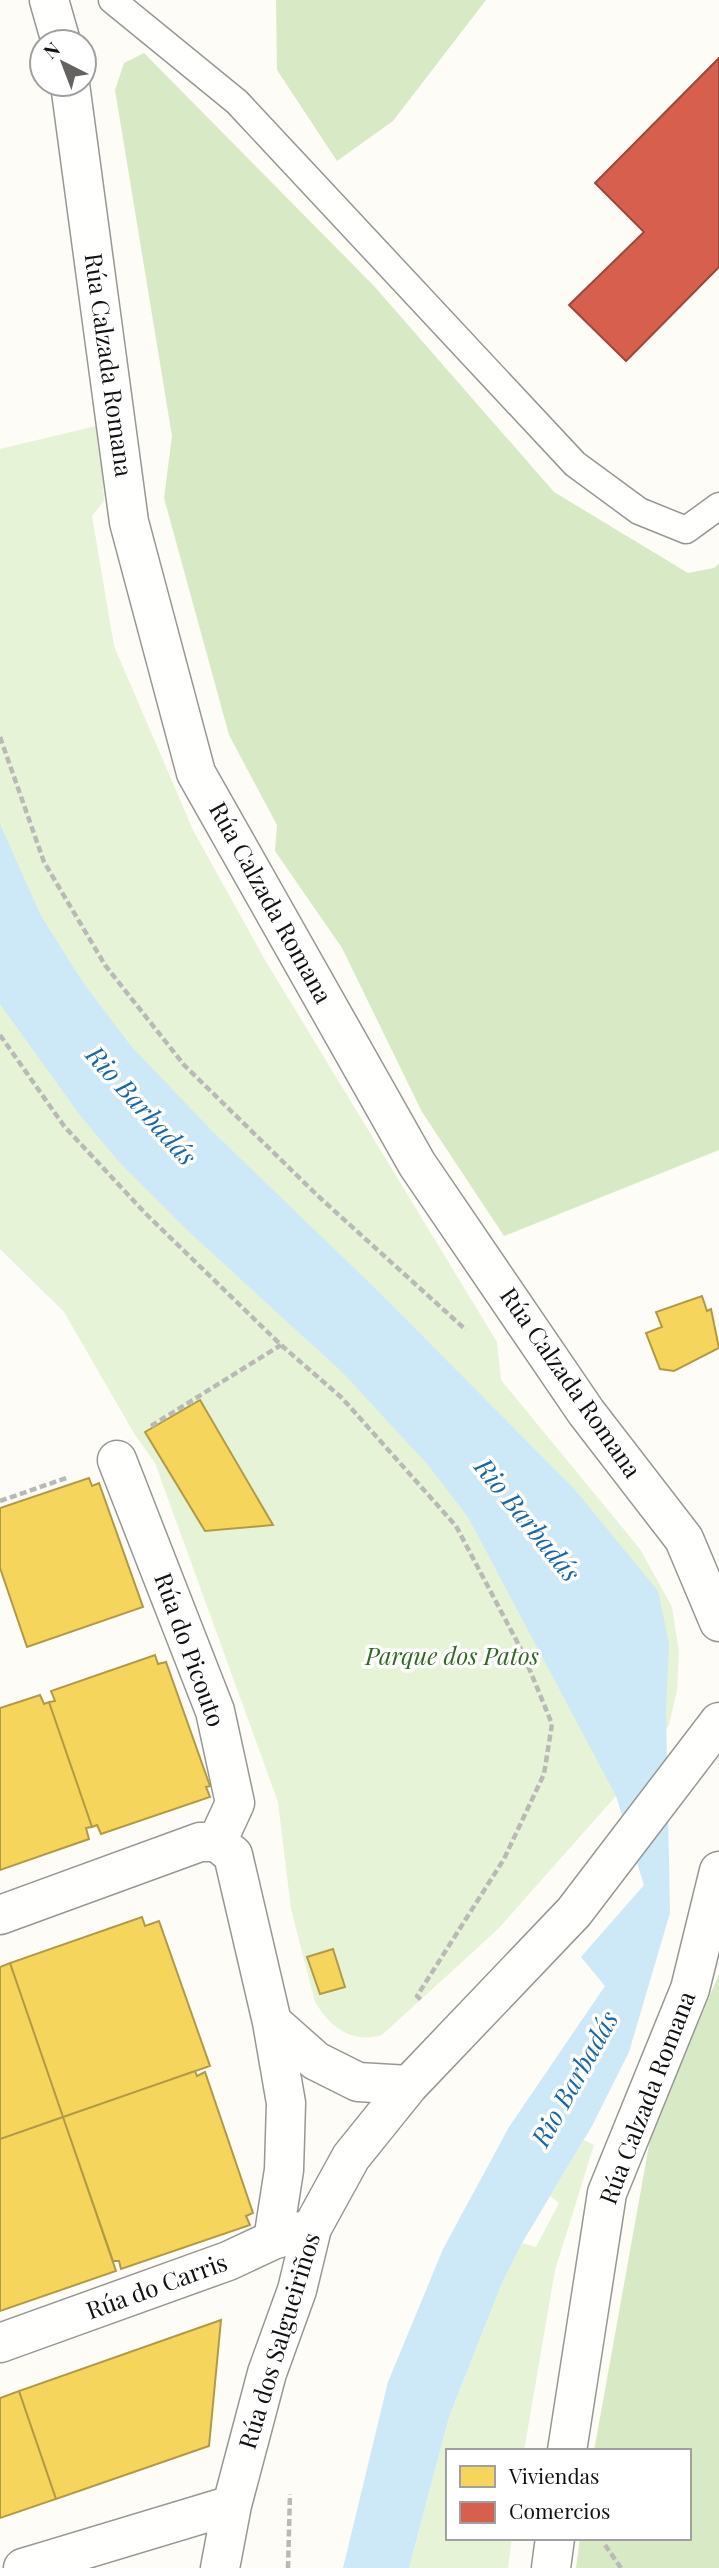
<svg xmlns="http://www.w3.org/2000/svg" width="719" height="2568" font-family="'Playfair Display',serif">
<rect width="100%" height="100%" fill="#fdfcf7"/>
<path fill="#e7f3d7" d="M100 425 104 501 92 516 114 646 193 830 265 960 497 1342 501 1380 640 1549 672 1607 679 1652 677 1690 669 1725 616 1796 498 1929 382 2035C351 2044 330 2027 315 2002L291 1909 278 1802 155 1463 135 1435 64 1312 0 1249V449Z
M584 2140 594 2145 555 2270 524 2451H448V2538H512L508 2568H409L449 2417 502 2283 522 2243 536 2247 559 2203 550 2196Z"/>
<path fill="#d8eac5" d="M276 0H486L393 121 337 161 277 70Z
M144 53 374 286 554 492 688 573 714 568 719 563V1150L504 1236 422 1112 342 948 275 851 277 825 229 735 164 498 172 436 115 90 124 63Z
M719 1974V2568H576L580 2538H689V2451H594L651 2134Z"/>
<path fill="#cde8f7" d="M0 824 41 916 84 984 131 1046 213 1132 381 1294 576 1491 658 1591 669 1644 666 1710 670 1913 629 2052 592 2126 522 2243 502 2283 449 2417 409 2568H343L388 2382 443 2249 509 2127 605 1986 581 1957 644 1885 616 1796 468 1517 428 1465 342 1372 187 1230 119 1162 79 1114 0 1004Z"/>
<path fill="#f6d55c" stroke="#b19a46" stroke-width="2" d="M702 1296 707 1311 711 1309 719 1348 674 1371 660 1369 646 1333 662 1327 656 1312Z
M200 1400 273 1525 205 1531 145 1432Z
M89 1478 92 1486 99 1483 143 1607 27 1647 0 1568V1508Z
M155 1655 158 1664 166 1662 210 1786 206 1787 210 1797 101 1834 97 1825 92 1827 49 1702 55 1701 51 1691Z
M40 1695 44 1704 49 1702 92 1827 86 1828 89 1839 0 1870V1708Z
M142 1917 145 1926 159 1921 210 2066 63 2117 10 1963Z
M333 1949 345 1987 320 1994 307 1957Z
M10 1963 63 2117 0 2139V1967Z
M195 2071 197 2076 205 2072 253 2213 246 2216 250 2225 121 2269 119 2261H113L63 2117Z
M63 2117 116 2271 0 2311V2139Z
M221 2320 209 2446 56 2499 19 2391Z
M19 2391 56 2499 0 2518V2398Z"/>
<path fill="#d6604d" stroke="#9b483b" stroke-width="2" d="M719 58V267L626 361 569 305 644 232 595 183Z"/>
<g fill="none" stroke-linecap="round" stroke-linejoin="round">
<defs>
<path id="lane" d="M112 0 237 102 575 464 639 511 686 530 719 506"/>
<path id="street" d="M49 0 61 42
M70 84 129 522 196 773 417 1164 586 1412 684 1539 719 1622
M117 1460 215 1711 235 1803 217 1842
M0 1915 200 1842H217L233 1855 272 2022 316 2061 358 2082 409 2085
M272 2022 286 2103 284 2170 273 2240
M0 2343 228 2261 273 2240 312 2228
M567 2451 607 2193 690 1989 719 1871
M23 2568 232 2505
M220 2568 232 2505 267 2373 297 2290 312 2228 351 2157 409 2085 574 1912 719 1722
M551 2568 555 2538"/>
</defs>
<use href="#lane" stroke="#979795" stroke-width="29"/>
<use href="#street" stroke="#979795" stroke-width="41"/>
<path stroke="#b9b9b8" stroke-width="4.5" stroke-dasharray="7 3.5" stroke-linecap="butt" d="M0 737 44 862 105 965 184 1065 318 1196 466 1330
M0 1035 64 1126 146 1214 281 1345 342 1398 456 1526 522 1651 552 1724 544 1774 504 1859 417 1996 422 2001
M151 1426 281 1345
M0 1501 69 1477
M605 2545 621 2568
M288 2568 290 2494"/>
<use href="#lane" stroke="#fffffe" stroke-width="26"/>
<use href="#street" stroke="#fffffe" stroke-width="38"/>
</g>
<g text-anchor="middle" stroke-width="7" stroke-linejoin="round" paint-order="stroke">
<g font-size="24" fill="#111" stroke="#fff">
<text transform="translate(108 365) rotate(82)" y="8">Rúa Calzada Romana</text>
<text transform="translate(270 903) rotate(61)" y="8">Rúa Calzada Romana</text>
<text transform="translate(570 1383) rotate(55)" y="8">Rúa Calzada Romana</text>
<text transform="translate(189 1650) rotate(70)" y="8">Rúa do Picouto</text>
<text transform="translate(648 2098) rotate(-69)" y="8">Rúa Calzada Romana</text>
<text transform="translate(157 2287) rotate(-20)" y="8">Rúa do Carris</text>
<text transform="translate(280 2341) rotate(-73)" y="8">Rúa dos Salgueiriños</text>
</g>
<g font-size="24" font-style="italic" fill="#2f6b1f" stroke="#fff">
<text x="452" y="1665">Parque dos Patos</text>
</g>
<g font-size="26" font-style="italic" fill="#1768a6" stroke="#fff">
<text transform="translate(141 1106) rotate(48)" y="9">Rio Barbadás</text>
<text transform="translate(527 1520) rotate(51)" y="9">Rio Barbadás</text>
<text transform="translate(575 2079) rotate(-61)" y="9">Rio Barbadás</text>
</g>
</g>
<rect x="446" y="2449" width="245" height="91" fill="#ffffff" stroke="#a0a0a0" stroke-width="2"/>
<rect x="460" y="2466" width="35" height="21" fill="#f6d55c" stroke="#a0a0a0" stroke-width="2"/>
<text x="509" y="2484" font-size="21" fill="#111111">Viviendas</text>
<rect x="460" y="2502" width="35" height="21" fill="#d6604d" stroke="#a0a0a0" stroke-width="2"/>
<text x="509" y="2519" font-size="21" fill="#111111">Comercios</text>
<g transform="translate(63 63) rotate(318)"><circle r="33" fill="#ffffff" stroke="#a0a0a0" stroke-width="2"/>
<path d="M0-5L12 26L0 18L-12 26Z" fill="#646362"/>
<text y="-10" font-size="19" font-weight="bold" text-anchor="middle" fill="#111111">N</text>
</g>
</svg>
